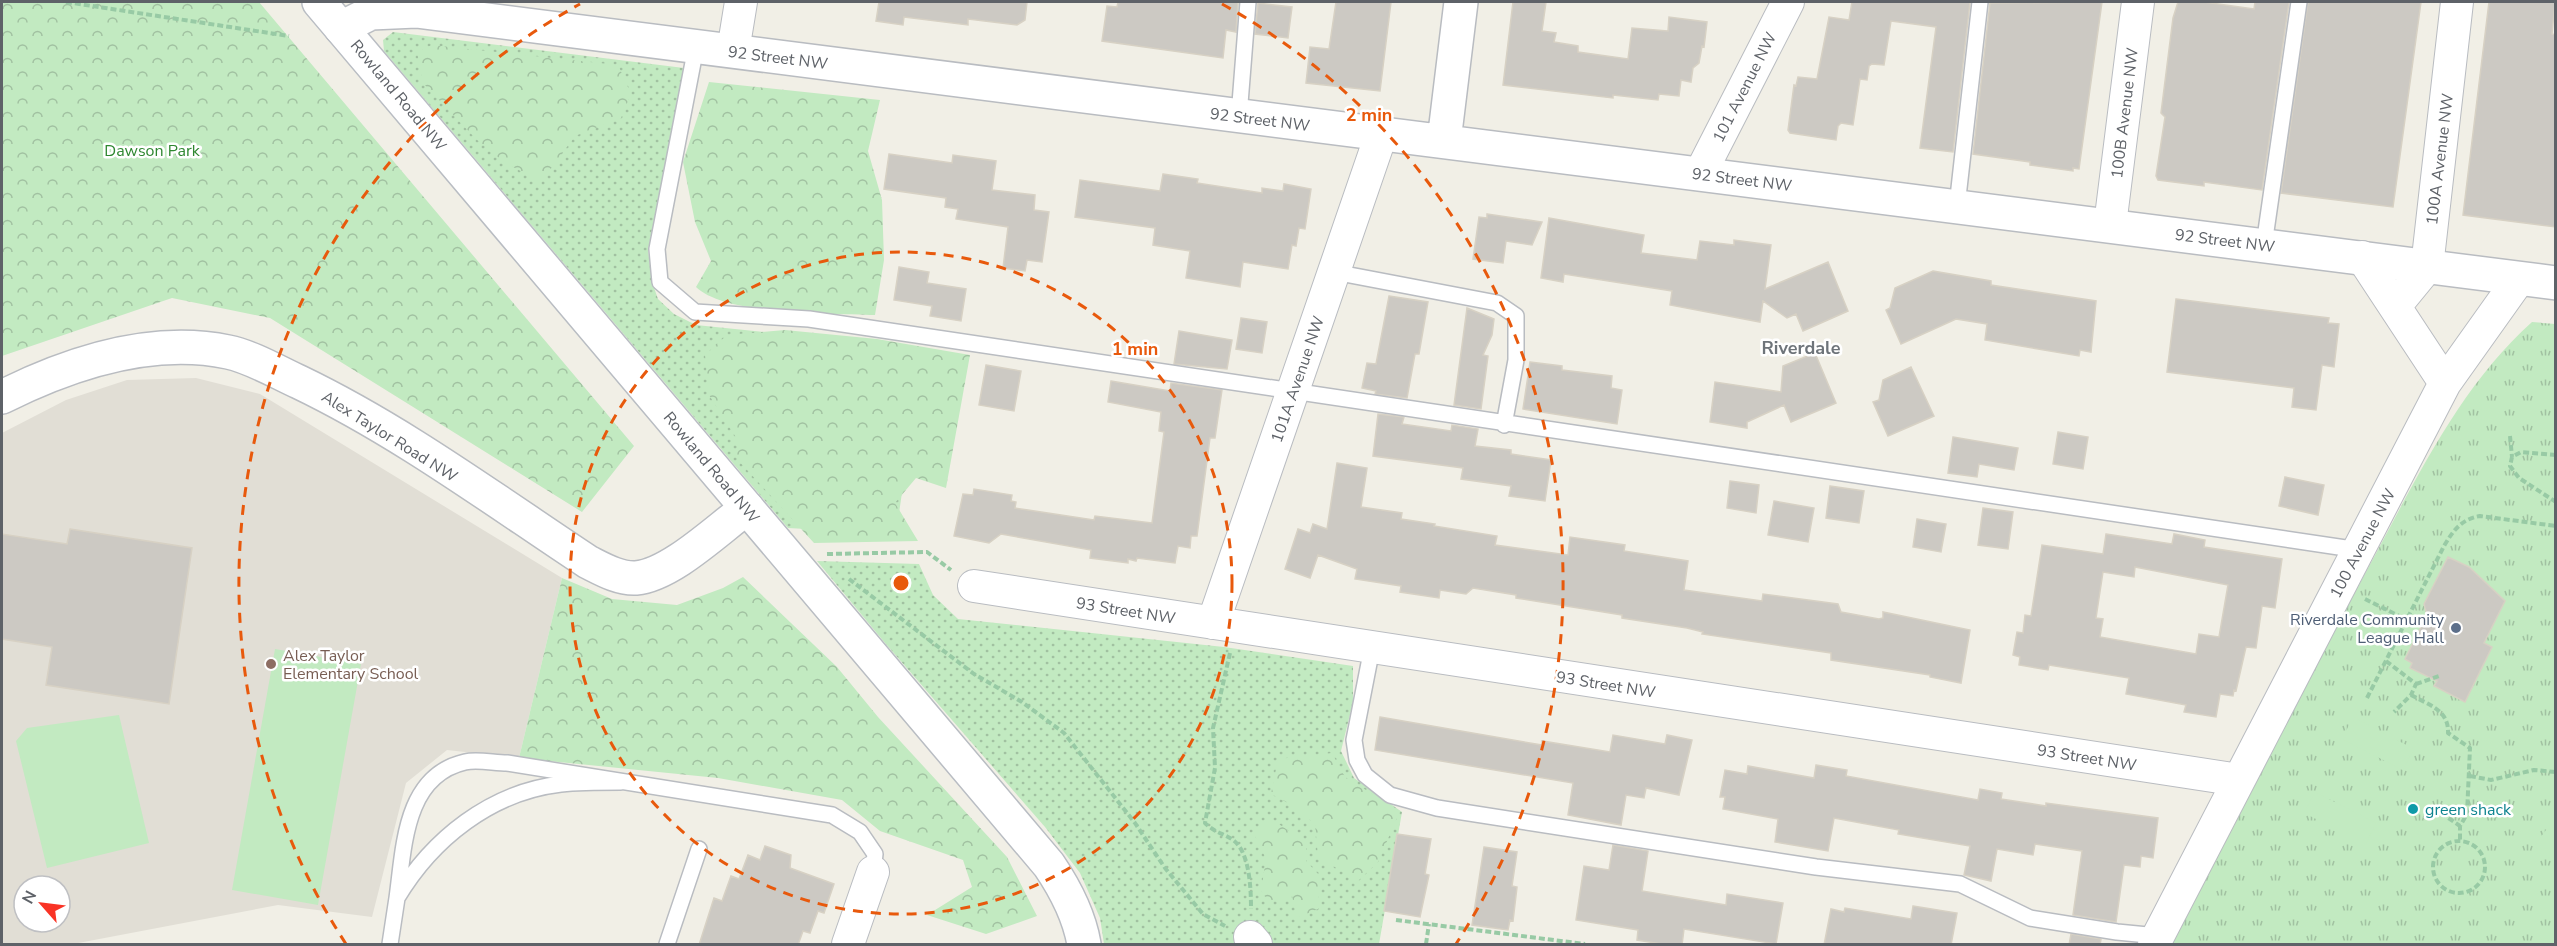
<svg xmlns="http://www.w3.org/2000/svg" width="2557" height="946" font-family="'Nunito Sans',sans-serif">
<defs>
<pattern id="grass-dots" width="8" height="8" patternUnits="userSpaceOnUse" patternTransform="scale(1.5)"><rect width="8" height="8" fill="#c2eac1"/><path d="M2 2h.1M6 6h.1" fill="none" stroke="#a1c1a1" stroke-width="1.8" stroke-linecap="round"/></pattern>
<pattern id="forest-crowns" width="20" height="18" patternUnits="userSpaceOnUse" patternTransform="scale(1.5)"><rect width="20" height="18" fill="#c2eac1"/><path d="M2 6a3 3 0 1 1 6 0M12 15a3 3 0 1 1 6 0" fill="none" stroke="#a1c1a1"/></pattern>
<pattern id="park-tufts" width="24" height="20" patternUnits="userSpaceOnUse" patternTransform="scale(1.5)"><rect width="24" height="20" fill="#c2eac1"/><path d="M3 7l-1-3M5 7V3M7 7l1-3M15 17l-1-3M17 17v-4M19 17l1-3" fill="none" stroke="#a1c1a1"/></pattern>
</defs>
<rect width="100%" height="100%" fill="#f1efe6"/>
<path fill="#e1ded5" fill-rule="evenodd" d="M196 378 260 394 562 578 519 758 447 750 406 783 372 917 278 905 73 944H2V433L66 400 127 380ZM24 886H60V922H24Z"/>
<path fill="url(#grass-dots)" d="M393 32 684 68 648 250 652 282 658 299 674 314 696 325 923 348 896 534 788 528 384 51 383 40Z
M817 561 919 564 933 595 958 619 1224 647 1353 666V702L1341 751 1354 778 1402 812 1379 944H1104L1100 918 1080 873 1045 827 885 643Z"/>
<path fill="url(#forest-crowns)" d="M2 2H259L634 446 582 512 270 318 172 298 2 356Z
M432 45 618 65 631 94 621 118 575 136 541 182 504 162 476 139 423 83 417 52Z
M709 82 880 100 868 151 882 200 884 260 875 315C832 313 726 316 696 287L711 261 695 222 683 162Z
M785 330 877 339 970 355 946 488 916 478 895 503 918 541 814 543 737 459V439L709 395 705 355 727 335Z
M743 577 837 667 878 717 1007 857 1037 916 986 934 927 915 972 887 963 860 880 831 842 800 718 778 519 758 562 578 612 599 677 605 723 588Z
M1332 753 1345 777 1400 811 1378 862 1358 881 1318 857 1315 824 1292 805 1271 794 1278 759Z
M1271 819 1306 842V861L1320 876 1318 909 1297 918 1292 896 1278 902 1266 898 1261 891 1266 859 1255 836Z"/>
<path fill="url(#park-tufts)" d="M2532 322 2555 324V944H2169C2235 820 2299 694 2367 570 2414 484 2458 388 2532 322Z"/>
<path fill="#c2eac1" d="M275 649 361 664 318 905 232 890Z
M119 715 149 843 47 868 16 741 27 728Z
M2353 717 2414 749 2403 770 2342 739Z
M2315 792 2376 823 2366 844 2304 813Z
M2555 818V862L2534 846Z"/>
<path fill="#ccc9c3" stroke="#d7d1c4" stroke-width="1.5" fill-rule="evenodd" d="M879 2H1027L1025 20 1017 25 968 19V25L904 17 903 25 876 21Z
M1118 2H1238L1236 32 1226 30 1223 58 1102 41 1107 6 1117 7Z
M1336 2H1391L1380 91 1306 83 1310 47 1329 49Z
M1513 2H1546L1542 31 1556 33 1554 42 1578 46V52L1628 59 1632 28 1668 31 1669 17 1707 22 1704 47 1702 46 1699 63 1693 68 1691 82 1681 80 1679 96 1659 94 1658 100 1613 95V98L1503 85Z
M1852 2H1970L1953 152 1920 148 1936 27 1891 21 1884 65 1872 64 1869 66 1867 80 1860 79 1853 125 1841 123 1838 126 1836 140 1790 133 1788 130 1794 85 1796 86 1798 77 1817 79 1829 17 1849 20Z
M2178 2H2204L2254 9 2255 2H2289L2262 190 2204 182V186L2158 180 2156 176 2165 117 2161 113 2173 18Z
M2308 2H2421L2393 207 2281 193Z
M2489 2H2555L2552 34 2556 35V227L2463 215Z
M1258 3 1292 7 1288 38 1255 34Z
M1990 3 2102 2 2079 169 2073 168V171L2030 165V162L1973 154Z
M889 154 952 163 953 155 996 161 992 190 1035 195 1034 210 1049 212 1042 262 1027 260 1025 271 1003 268 1008 227 956 219 958 209 945 207 946 198 884 189Z
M1163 174 1198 179 1197 183 1262 193V188L1283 191 1284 184 1311 189 1305 229 1299 228 1296 246 1292 245 1288 269 1243 262 1240 287 1186 278 1190 251 1153 245 1155 228 1075 217 1080 180 1160 191Z
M1487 214 1542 222 1532 245 1506 241 1503 263 1473 259 1479 217 1487 218Z
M1549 218 1644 235 1641 253 1697 260 1700 241 1734 245V240L1771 245 1765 289 1828 262 1848 311 1803 331 1796 314 1787 318 1763 301 1760 322 1670 305 1672 291 1564 274 1563 282 1541 278Z
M899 267 929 272 927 283 966 289 961 321 930 316 932 306 894 300Z
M1933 271 1991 281V285L2096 301 2091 352 2080 350 2079 356 1985 340 1987 324 1956 319 1901 344 1886 310 1890 308 1895 288Z
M1389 296 1428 302 1419 354H1415L1407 398 1375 394 1376 391 1362 388 1367 363 1376 364Z
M2176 299 2329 318 2328 323 2339 324 2334 367 2322 365 2316 410 2292 407 2294 388 2167 372Z
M1467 308 1494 319 1492 335 1483 355 1488 356 1481 409 1454 405Z
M1241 318 1267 322 1262 353 1236 349Z
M1179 331 1232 340 1227 369 1174 364Z
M1815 353 1836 403 1791 422 1784 405 1747 422V428L1710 422 1715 382 1781 392 1783 366Z
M1530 362 1562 366V370L1612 376 1611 388 1622 390 1617 424 1523 409Z
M986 365 1021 371 1014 411 979 405Z
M1911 367 1934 416 1888 436 1873 402 1879 400 1883 380Z
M1111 381 1170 391 1171 383 1222 390 1215 438H1210L1197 536H1191L1190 548 1178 546 1175 563 1137 558 1136 561 1128 559V563L1090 558 1091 550 1001 534 989 543 954 536 963 494 973 495 974 489 1012 495 1011 501 1016 502 1015 508 1094 520 1095 516 1152 523 1164 432 1159 431 1161 412 1108 402Z
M1378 414 1404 417 1402 424 1451 431 1452 425 1478 429 1475 446 1511 450V454L1551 460 1545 501 1509 496 1511 486 1461 479 1463 468 1373 456Z
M2058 432 2088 437 2083 469 2053 464Z
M1953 437 2018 448 2014 470 1979 464 1977 477 1948 473Z
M1337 463 1367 468 1361 507 1402 513 1401 519 1435 524 1434 526 1497 536 1495 545 1568 555 1570 537 1625 545 1624 551 1688 561 1684 590 1762 601 1763 594 1838 604 1841 612 1879 619 1883 618V612L1970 630 1961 683 1930 677V675L1831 660V653L1702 634 1703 632 1687 628 1622 618V615L1516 598V595L1473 588 1466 594 1440 590 1439 598 1400 592 1401 586 1355 579 1357 569 1318 555 1310 578 1285 569 1298 529 1310 533 1313 524 1327 529Z
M2285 477 2324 485 2318 515 2279 506Z
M1730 481 1759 485 1756 513 1727 508Z
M1830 486 1864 491 1859 523 1826 518Z
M1774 501 1814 508 1808 542 1768 535Z
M1983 508 2013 512 2008 549 1978 545Z
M1917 519 1946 524 1941 552 1913 547Z
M70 529 192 548 169 704 46 685 52 647 2 639V534L67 544Z
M2106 534 2172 544 2174 534 2205 540 2204 547 2282 559 2275 608 2262 606 2256 648 2246 647 2236 691 2234 690 2233 696 2220 694 2216 717 2184 712 2186 705 2126 694 2129 678 2049 665 2048 670 2019 665 2020 657 2013 655 2017 632 2023 633 2025 615 2031 616 2042 545 2103 554ZM2135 567 2228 585 2219 637 2199 634 2196 654 2100 637 2103 619 2096 618 2103 572 2134 577Z
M2448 557 2469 567 2505 601 2484 643 2492 647 2465 702 2434 686 2437 681 2410 668 2412 663 2405 659 2427 615 2424 604Z
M1380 717 1542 745V741L1610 752 1613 735 1665 744 1667 735 1692 740 1679 795 1646 788 1644 798 1626 795 1621 825 1568 815 1573 783 1375 750Z
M1816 765 1847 770 1846 776 1978 800 1980 789 2002 793 2001 799 2046 806V803L2158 818 2153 858 2141 856 2140 867 2124 865 2116 922 2073 915 2082 851 2035 844 2033 855 1997 849 1991 881 1964 875 1970 846 1898 834 1899 830 1834 818 1828 851 1775 842 1778 819 1723 809 1725 797H1720L1725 770 1747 774 1748 766 1814 778Z
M1397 834 1431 839 1425 874 1429 875 1420 917 1384 911Z
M1613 845 1648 851 1642 891 1726 905 1727 894 1783 903 1776 944 1684 929 1682 945H1668L1637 940 1638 930 1576 920 1584 866 1609 870Z
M765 846 791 855 790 868 834 884 824 913 818 911 810 933 803 931 798 945H699L714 898 722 901 731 876 739 879 748 855 760 860Z
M1484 847 1517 852 1512 886 1517 887 1513 921 1510 920 1508 930 1472 925Z
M1913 906 1957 913 1951 945H1824L1831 909 1844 912 1845 908 1911 919Z
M2071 934 2101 939 2100 945H2069Z"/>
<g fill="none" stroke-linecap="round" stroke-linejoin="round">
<defs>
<path id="service" d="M696 47 657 249 660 282 695 312 809 319 2359 550
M1239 116 1248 2
M1957 206 1980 2
M2264 245 2299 2
M1334 272 1497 303 1516 316V360L1504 425
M1372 648 1354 740 1357 760 1365 775 1390 795 1437 808 1816 867 1960 884 2030 918 2117 932 2158 936
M621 782C601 782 580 782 561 784 491 792 432 839 397 898 404 848 404 776 465 762 477 759 494 763 507 763L832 815 860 832 875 854 873 872
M390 944 397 898
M667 944 699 849"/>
<path id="minor" d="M733 51 741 2
M1700 174 1788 2
M2110 225 2138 2
M2362 257 2445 383
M2395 306 2427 267 2457 2
M974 586 2239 780
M1213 623 1381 135
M1250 937 1256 944
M848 944 873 872
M2154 944 2445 383 2519 279"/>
<path id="tertiary" d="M341 28 371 13 416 11 2556 283
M1444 141 1461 2
M2 397C70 363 151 336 228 352 252 357 277 372 299 382 401 431 494 500 588 562 602 569 619 579 636 578 671 575 718 529 747 508"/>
<path id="secondary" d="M319 2 1049 865C1066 890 1079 915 1084 944"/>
</defs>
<use href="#service" stroke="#b9bcc1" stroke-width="18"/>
<use href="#minor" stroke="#b9bcc1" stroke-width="34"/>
<use href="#tertiary" stroke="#b9bcc1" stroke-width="36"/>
<use href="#secondary" stroke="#b9bdc3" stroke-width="36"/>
<path stroke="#98caa5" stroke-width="4" stroke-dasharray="6 3" stroke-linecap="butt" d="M66 2 289 36
M2510 436 2512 457
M2556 455 2521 452 2512 457 2510 466 2519 478 2556 502
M827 554 927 552 951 570
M849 579 974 674 1022 702 1064 733 1135 823 1165 868 1203 914 1225 926
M2365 599 2407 620
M1230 653 1213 728 1215 768 1205 823C1215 833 1223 833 1233 840 1250 852 1251 890 1251 909
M2386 661 2416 684 2411 695 2394 712
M2416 684 2439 676
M2411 695C2429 705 2449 710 2448 733L2470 748 2467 814 2460 826V841
M2367 698 2444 546C2453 531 2461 519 2480 516L2556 526
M2470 776 2491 780 2534 770 2556 772
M2441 813 2460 826
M2433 867a26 26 0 1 1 52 0a26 26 0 1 1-52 0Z
M1396 920 1585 944
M1426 944 1429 924"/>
<use href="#service" stroke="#fff" stroke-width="15"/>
<use href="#minor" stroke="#fff" stroke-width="32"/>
<use href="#tertiary" stroke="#fff" stroke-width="33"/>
<use href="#secondary" stroke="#fff" stroke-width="33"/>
</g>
<g fill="none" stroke="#e8590c" stroke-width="3" stroke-dasharray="10 8">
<circle cx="901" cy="583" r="331"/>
<path d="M346 944A662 662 0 0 1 580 4M1222 4A662 662 0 0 1 1456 944"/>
</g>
<circle fill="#5c6f8a" stroke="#fff" stroke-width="2" cx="2456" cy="628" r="6"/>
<circle fill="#8d6e63" stroke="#fff" stroke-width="2" cx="271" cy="664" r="6"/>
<circle fill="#0f9aa8" stroke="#fff" stroke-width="2" cx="2413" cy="809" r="6"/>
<g text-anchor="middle" stroke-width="5" stroke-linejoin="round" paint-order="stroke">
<g font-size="16" fill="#5e6268" stroke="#fff">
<text transform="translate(778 57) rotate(7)" y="6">92 Street NW</text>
<text transform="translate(1744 87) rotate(-63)" y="6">101 Avenue NW</text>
<text transform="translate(399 95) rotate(50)" y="6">Rowland Road NW</text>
<text transform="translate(2124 113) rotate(-83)" y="6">100B Avenue NW</text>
<text transform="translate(1260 119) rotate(7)" y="6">92 Street NW</text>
<text transform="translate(2439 159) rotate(-83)" y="6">100A Avenue NW</text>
<text transform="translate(1742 179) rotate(7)" y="6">92 Street NW</text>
<text transform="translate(2225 240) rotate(7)" y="6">92 Street NW</text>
<text transform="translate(1297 379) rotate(-71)" y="6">101A Avenue NW</text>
<text transform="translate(390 436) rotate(32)" y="6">Alex Taylor Road NW</text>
<text transform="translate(712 467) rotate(50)" y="6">Rowland Road NW</text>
<text transform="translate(2362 543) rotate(-62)" y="6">100 Avenue NW</text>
<text transform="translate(1126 610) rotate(9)" y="6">93 Street NW</text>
<text transform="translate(1606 684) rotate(9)" y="6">93 Street NW</text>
<text transform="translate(2087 757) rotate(9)" y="6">93 Street NW</text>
</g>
<g font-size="16" fill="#2e8730" stroke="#fff">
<text x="152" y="156">Dawson Park</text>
</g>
<g font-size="16" fill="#4e5e75" stroke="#fff" text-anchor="end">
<text x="2444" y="625">Riverdale Community<tspan x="2444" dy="18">League Hall</tspan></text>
</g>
<g font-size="16" fill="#785e54" stroke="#fff" text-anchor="start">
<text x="283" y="661">Alex Taylor<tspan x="283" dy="18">Elementary School</tspan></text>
</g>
<g font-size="16" fill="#0d838f" stroke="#fff" text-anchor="start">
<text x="2425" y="815">green shack</text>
</g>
<g font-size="18" font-weight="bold" fill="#6e747a" stroke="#fff">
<text x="1801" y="354">Riverdale</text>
</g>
</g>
<circle cx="901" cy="583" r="9" fill="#e8590c" stroke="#fff" stroke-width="3"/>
<g font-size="18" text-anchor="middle" font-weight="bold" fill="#e8590c" stroke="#fff" stroke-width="5" stroke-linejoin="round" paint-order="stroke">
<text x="1369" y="121">2 min</text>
<text x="1135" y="355">1 min</text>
</g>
<rect width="2557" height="946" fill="none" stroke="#5e6268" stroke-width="6"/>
<g transform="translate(42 904) rotate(298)"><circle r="28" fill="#ffffff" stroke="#bfc0c3" stroke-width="1.5"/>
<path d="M0-4.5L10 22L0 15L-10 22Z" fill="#f93325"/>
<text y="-9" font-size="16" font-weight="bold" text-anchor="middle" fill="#5e6268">N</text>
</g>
</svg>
